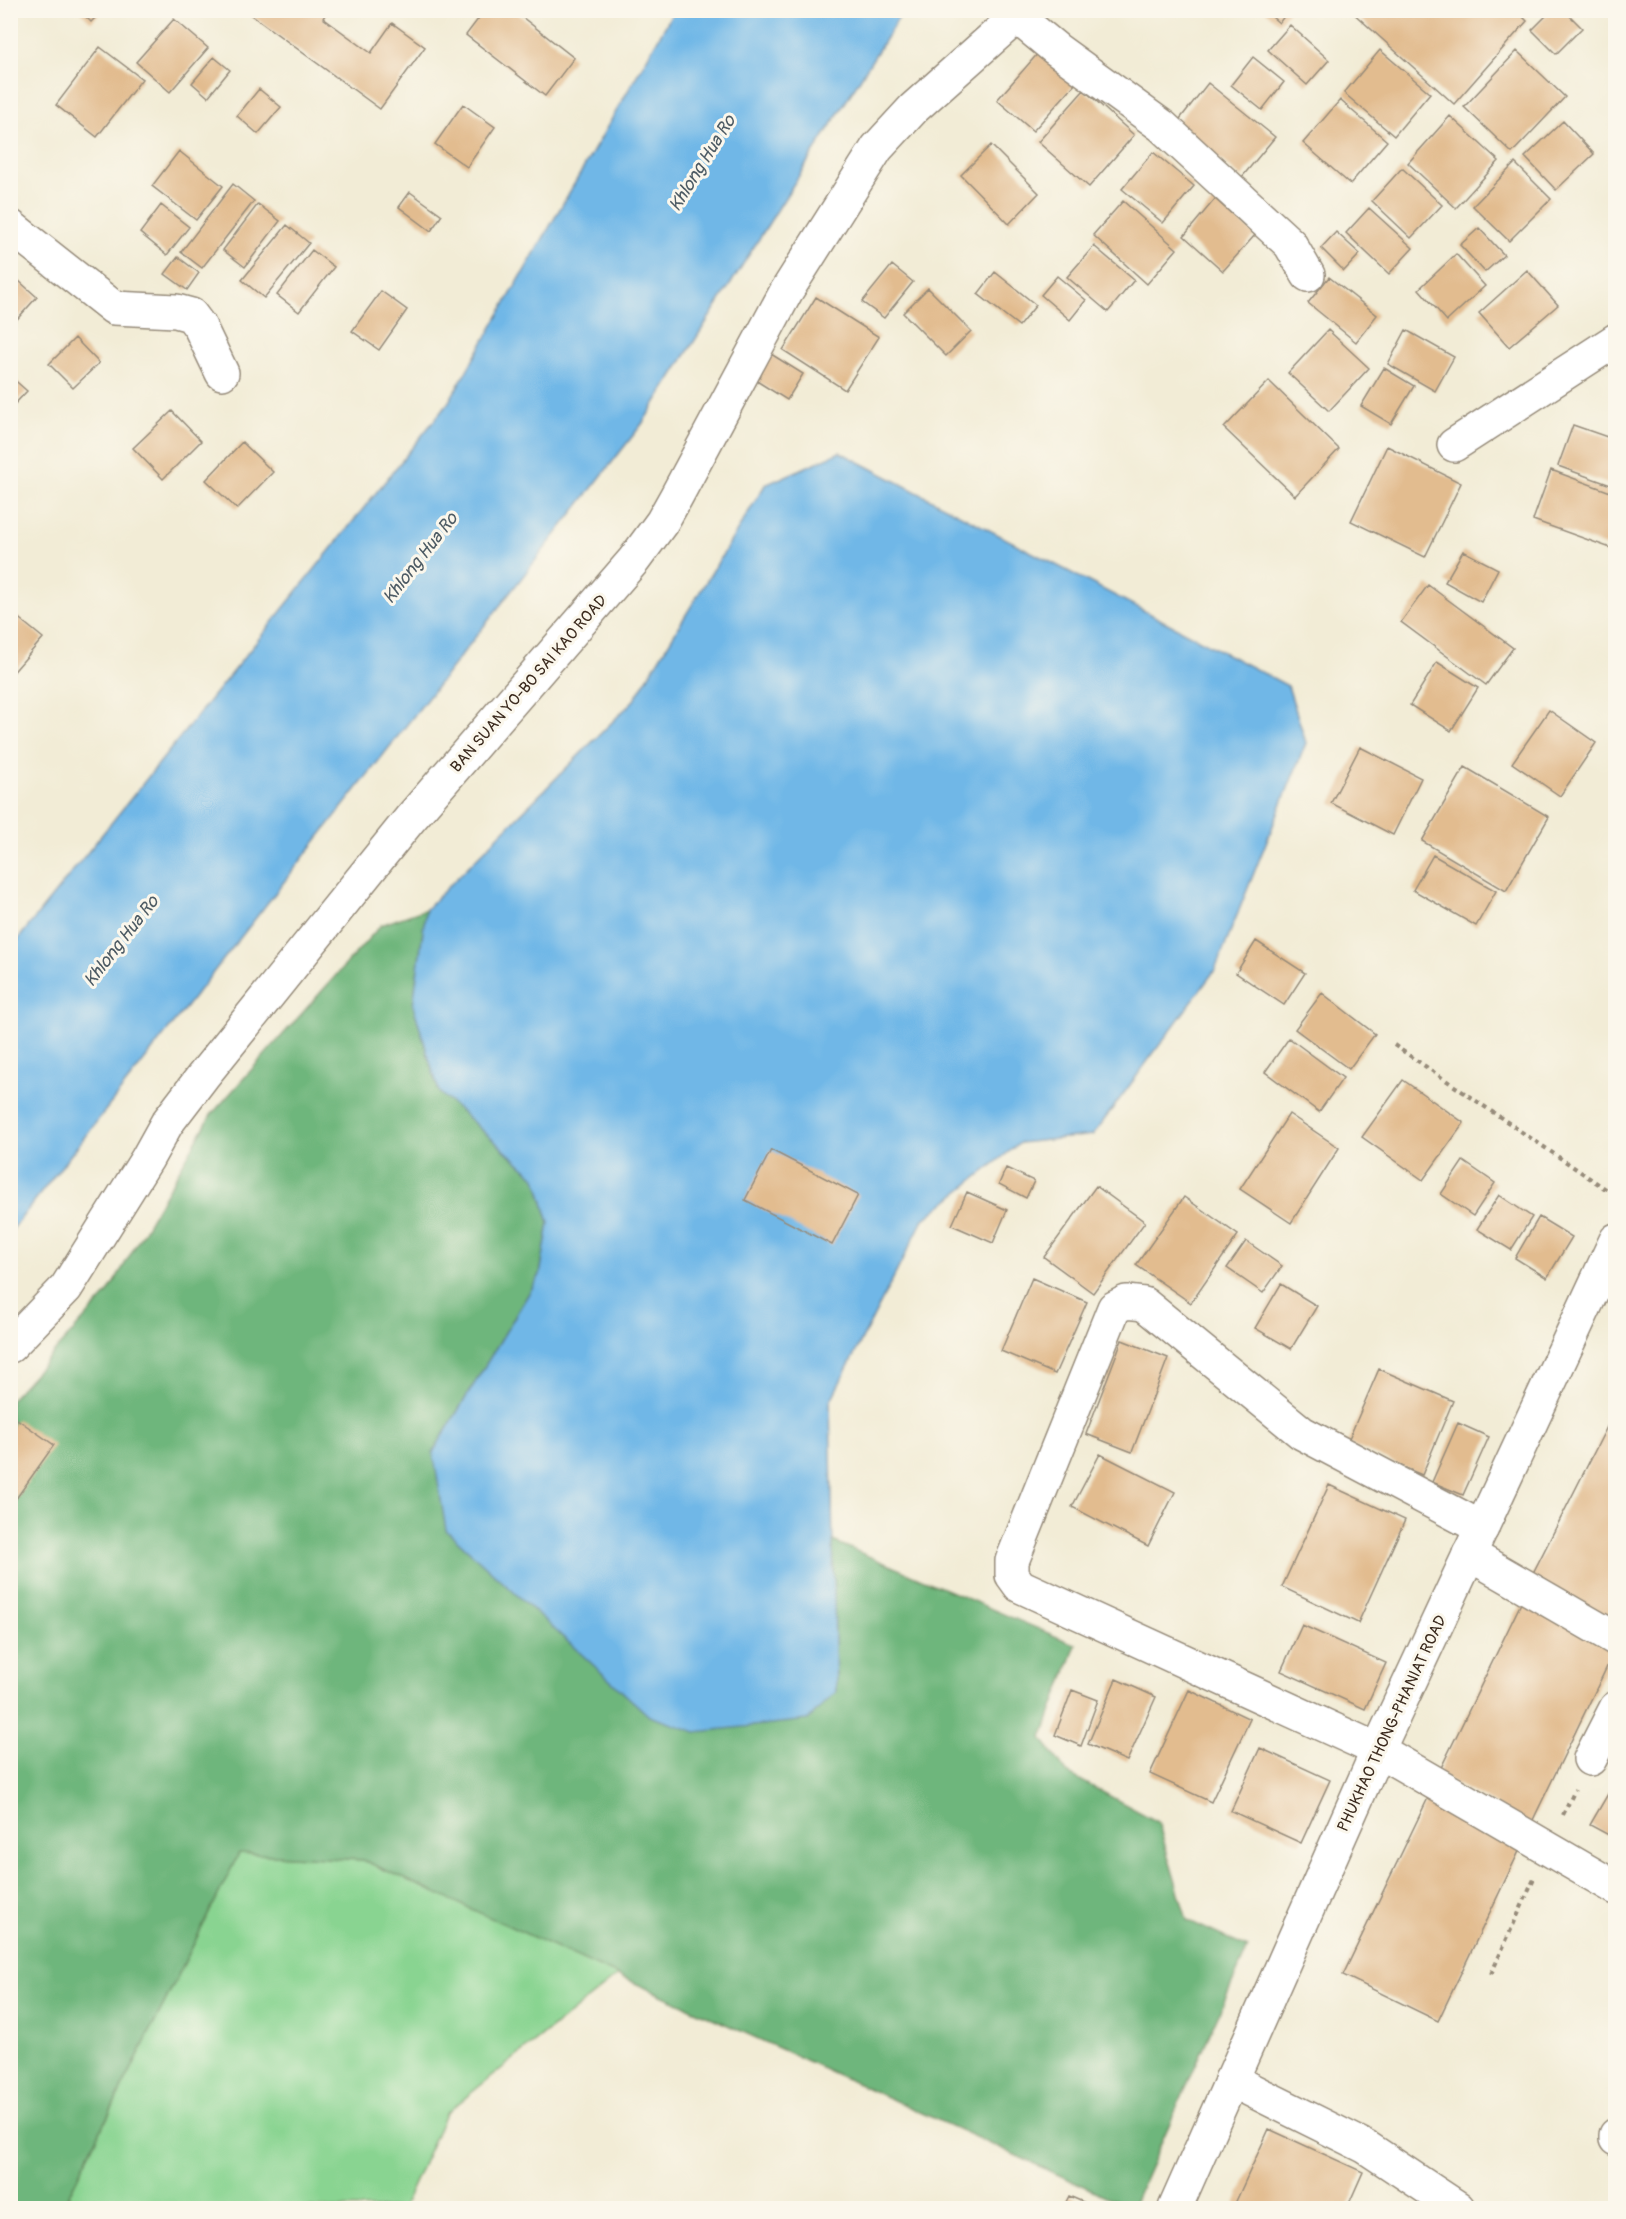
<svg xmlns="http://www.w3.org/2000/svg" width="1626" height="2219" font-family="Pangolin,sans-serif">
<rect width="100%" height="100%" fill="#fbf7ec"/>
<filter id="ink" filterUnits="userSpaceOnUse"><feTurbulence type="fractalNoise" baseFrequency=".0167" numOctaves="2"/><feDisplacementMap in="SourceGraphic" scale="12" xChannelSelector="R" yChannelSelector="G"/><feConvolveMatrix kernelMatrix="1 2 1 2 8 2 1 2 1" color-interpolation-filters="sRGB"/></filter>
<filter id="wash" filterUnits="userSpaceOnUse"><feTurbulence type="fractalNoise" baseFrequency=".008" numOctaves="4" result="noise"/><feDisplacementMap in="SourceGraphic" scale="24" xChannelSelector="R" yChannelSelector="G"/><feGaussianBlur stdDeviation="1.35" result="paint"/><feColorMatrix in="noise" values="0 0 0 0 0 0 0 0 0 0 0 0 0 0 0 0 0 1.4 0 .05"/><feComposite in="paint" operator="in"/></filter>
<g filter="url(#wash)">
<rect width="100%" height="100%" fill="#f2ecd6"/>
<path fill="#89d491" stroke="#627f58" stroke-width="1.5" d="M239 1853 363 1860 618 1975 445 2114 403 2208H67L65 2203Z"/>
<path fill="#6eb67b" stroke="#54704c" stroke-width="1.5" d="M426 909 413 1005 439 1092 536 1178 549 1223 540 1275 433 1452 836 1692 833 1541 1076 1645 1042 1738 1067 1773 1158 1822 1187 1920 1248 1948 1132 2208 363 1860 239 1853 65 2202 67 2208H11L10 1400 108 1293 211 1115 381 925Z"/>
<path fill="#6fb7e7" stroke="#557082" stroke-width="1.5" d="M674 11H903L642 424 11 1231V948L448 403Z
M840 452 1288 686 1306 743 1215 970 1093 1135 1020 1143 923 1220 830 1402 836 1692 808 1720 696 1732 649 1716 446 1530 433 1452 540 1275 549 1223 536 1178 439 1092 413 1005 426 909 634 700 765 485Z"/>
<g id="blocks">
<path fill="#e2bc8f" d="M79 10H103L91 22Z
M244 10H328L323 18 371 53 392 23 425 47 380 109Z
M485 10H513L574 58 545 96 466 35Z
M1264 10H1289L1279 23Z
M1350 10H1516L1527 21 1454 104Z
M1552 10H1564L1582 28 1556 54 1532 30Z
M174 19 208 48 170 92 136 62Z
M1290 25 1329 60 1307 85 1268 50Z
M100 47 142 79 97 137 56 105Z
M1380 50 1430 93 1394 136 1344 93Z
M1040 51 1076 83 1033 131 997 100Z
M1517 51 1565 97 1512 153 1464 107Z
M214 57 230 70 208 97 192 83Z
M1253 57 1284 82 1262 110 1231 85Z
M1208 83 1275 137 1242 177 1176 124Z
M259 89 281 107 258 134 237 116Z
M1084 90 1134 135 1089 187 1038 142Z
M1340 100 1387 141 1350 184 1303 143Z
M463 104 495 127 467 167 435 144Z
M1450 116 1499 161 1456 208 1408 163Z
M1563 121 1594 154 1556 190 1525 157Z
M991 145 1039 193 1009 224 961 175Z
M179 151 223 186 196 220 152 186Z
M1153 152 1194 186 1163 223 1122 189Z
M1515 163 1551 199 1509 241 1473 206Z
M1402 168 1442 205 1411 238 1372 201Z
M233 184 254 201 202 268 181 252Z
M410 192 442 215 431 231 399 207Z
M1215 199 1255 235 1223 271 1184 236Z
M1123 201 1177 249 1147 284 1093 235Z
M258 204 280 221 245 267 223 250Z
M161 205 189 227 167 255 140 233Z
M1369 208 1413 248 1389 274 1346 233Z
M287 225 309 243 264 298 242 280Z
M1479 228 1504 255 1485 272 1460 245Z
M1336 232 1360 254 1344 271 1321 248Z
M1094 246 1134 280 1108 312 1067 277Z
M312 250 334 267 299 312 277 295Z
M1456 254 1485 286 1447 321 1419 289Z
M178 257 199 273 187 290 165 274Z
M892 265 913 282 884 318 862 302Z
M1527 270 1558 305 1509 347 1479 313Z
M995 272 1036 305 1019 326 978 294Z
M10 273 37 297 10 327Z
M1057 276 1086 300 1070 320 1041 295Z
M1329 277 1377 315 1356 342 1308 303Z
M928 288 971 331 946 356 903 313Z
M381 291 407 310 379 350 352 331Z
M816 297 879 337 845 390 783 350Z
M1328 330 1369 368 1329 411 1288 373Z
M1406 330 1454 357 1435 391 1388 364Z
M75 338 99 363 73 388 49 364Z
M771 354 803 374 787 400 755 380Z
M1384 368 1414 386 1391 424 1361 406Z
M10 376 27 391 10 409Z
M1269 381 1339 449 1295 496 1224 428Z
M172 411 201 441 163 479 133 448Z
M1573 425 1616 440V487L1558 466Z
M242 442 273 472 237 509 206 480Z
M1387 446 1461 483 1425 557 1351 521Z
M1551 470 1616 494V550L1533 520Z
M1463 551 1498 569 1481 602 1445 582Z
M1428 585 1513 648 1486 685 1401 622Z
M10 611 43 638 10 676Z
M1437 662 1478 688 1451 731 1410 705Z
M1549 710 1596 743 1560 796 1512 763Z
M1360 747 1421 778 1393 835 1331 803Z
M1465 767 1549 817 1506 891 1422 841Z
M1433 855 1496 891 1476 926 1413 890Z
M1256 941 1305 973 1284 1005 1236 973Z
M1322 993 1375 1034 1349 1069 1295 1029Z
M1289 1038 1343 1078 1319 1112 1265 1072Z
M1403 1080 1464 1123 1423 1180 1362 1137Z
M1289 1114 1339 1148 1291 1223 1240 1189Z
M771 1150 858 1195 832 1245 745 1200Z
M1463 1161 1495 1183 1473 1216 1441 1194Z
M1006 1168 1034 1181 1026 1198 999 1184Z
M1096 1186 1145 1222 1093 1293 1044 1257Z
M967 1192 1007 1210 993 1243 952 1225Z
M1499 1195 1532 1217 1511 1250 1477 1229Z
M1184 1197 1238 1235 1191 1303 1136 1265Z
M1539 1217 1572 1237 1547 1278 1515 1258Z
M1246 1241 1282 1266 1263 1293 1227 1268Z
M1032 1278 1087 1302 1055 1374 1001 1351Z
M1281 1284 1317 1306 1291 1349 1255 1328Z
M1122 1340 1168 1358 1132 1452 1086 1434Z
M1379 1369 1453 1401 1422 1475 1347 1443Z
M1616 1409V1624L1531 1577Z
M17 1419 54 1445 13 1503 10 1501V1428Z
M1458 1423 1489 1437 1463 1495 1432 1482Z
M1100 1454 1175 1492 1148 1546 1072 1507Z
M1329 1485 1405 1520 1358 1623 1282 1587Z
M1523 1599 1615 1650 1531 1824 1438 1774Z
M1302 1625 1386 1663 1365 1709 1281 1671Z
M1116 1679 1156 1697 1127 1761 1088 1744Z
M1072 1690 1098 1700 1081 1746 1055 1735Z
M1189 1690 1250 1719 1211 1802 1150 1774Z
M1260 1748 1330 1780 1301 1843 1231 1811Z
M1616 1780V1839L1590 1825Z
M1428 1798 1521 1847 1438 2021 1343 1975Z
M1269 2129 1363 2172 1347 2208H1233Z
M1069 2196 1097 2208H1063Z"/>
</g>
</g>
<g filter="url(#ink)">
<use href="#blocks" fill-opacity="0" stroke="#968b7a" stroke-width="1.5"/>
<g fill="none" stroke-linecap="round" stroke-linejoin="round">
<defs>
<path id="minor" d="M1017 17 1056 49 1162 126 1290 244 1308 275
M10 226 114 308 176 311 191 315 200 327 222 373
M1454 445 1616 340
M10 1346 66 1288 147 1159 167 1123 203 1076 410 819 634 560 662 522 676 497 786 292 877 148 914 108 1024 10
M1482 1528 1302 1433 1144 1304 1126 1302 1114 1308 1012 1561V1575L1020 1586 1378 1750 1616 1888
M1469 1554 1616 1639
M1590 1759 1616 1708
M1231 2080 1366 2147 1458 2208
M1616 2135V2139"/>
<path id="major" d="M1175 2208 1378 1750 1616 1240"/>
</defs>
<use href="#minor" stroke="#968b7a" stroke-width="36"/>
<use href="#major" stroke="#968b7a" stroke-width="36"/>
<path stroke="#968b7a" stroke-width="4" stroke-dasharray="4.5 4.5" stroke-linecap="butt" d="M1394 1045 1616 1196
M1563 1815 1575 1790
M1491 1974 1534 1879"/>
<use href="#minor" stroke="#fff" stroke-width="33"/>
<use href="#major" stroke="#fff" stroke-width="33"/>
</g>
</g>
<g text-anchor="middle" stroke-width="6" stroke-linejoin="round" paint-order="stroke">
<g font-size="16" fill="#3b2a1e" stroke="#fbf7ec">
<text transform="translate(528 683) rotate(-49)" y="6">BAN SUAN YO-BO SAI KAO ROAD</text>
<text transform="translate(1391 1723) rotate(-65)" y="6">PHUKHAO THONG-PHANIAT ROAD</text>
</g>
<g font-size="18" font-style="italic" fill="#4d5b64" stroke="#fbf7ec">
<text transform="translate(702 163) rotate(-58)" y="6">Khlong Hua Ro</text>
<text transform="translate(420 558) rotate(-52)" y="6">Khlong Hua Ro</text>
<text transform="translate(121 941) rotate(-52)" y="6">Khlong Hua Ro</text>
</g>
</g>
<rect width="1626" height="2219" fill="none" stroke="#fbf7ec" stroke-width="36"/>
</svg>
